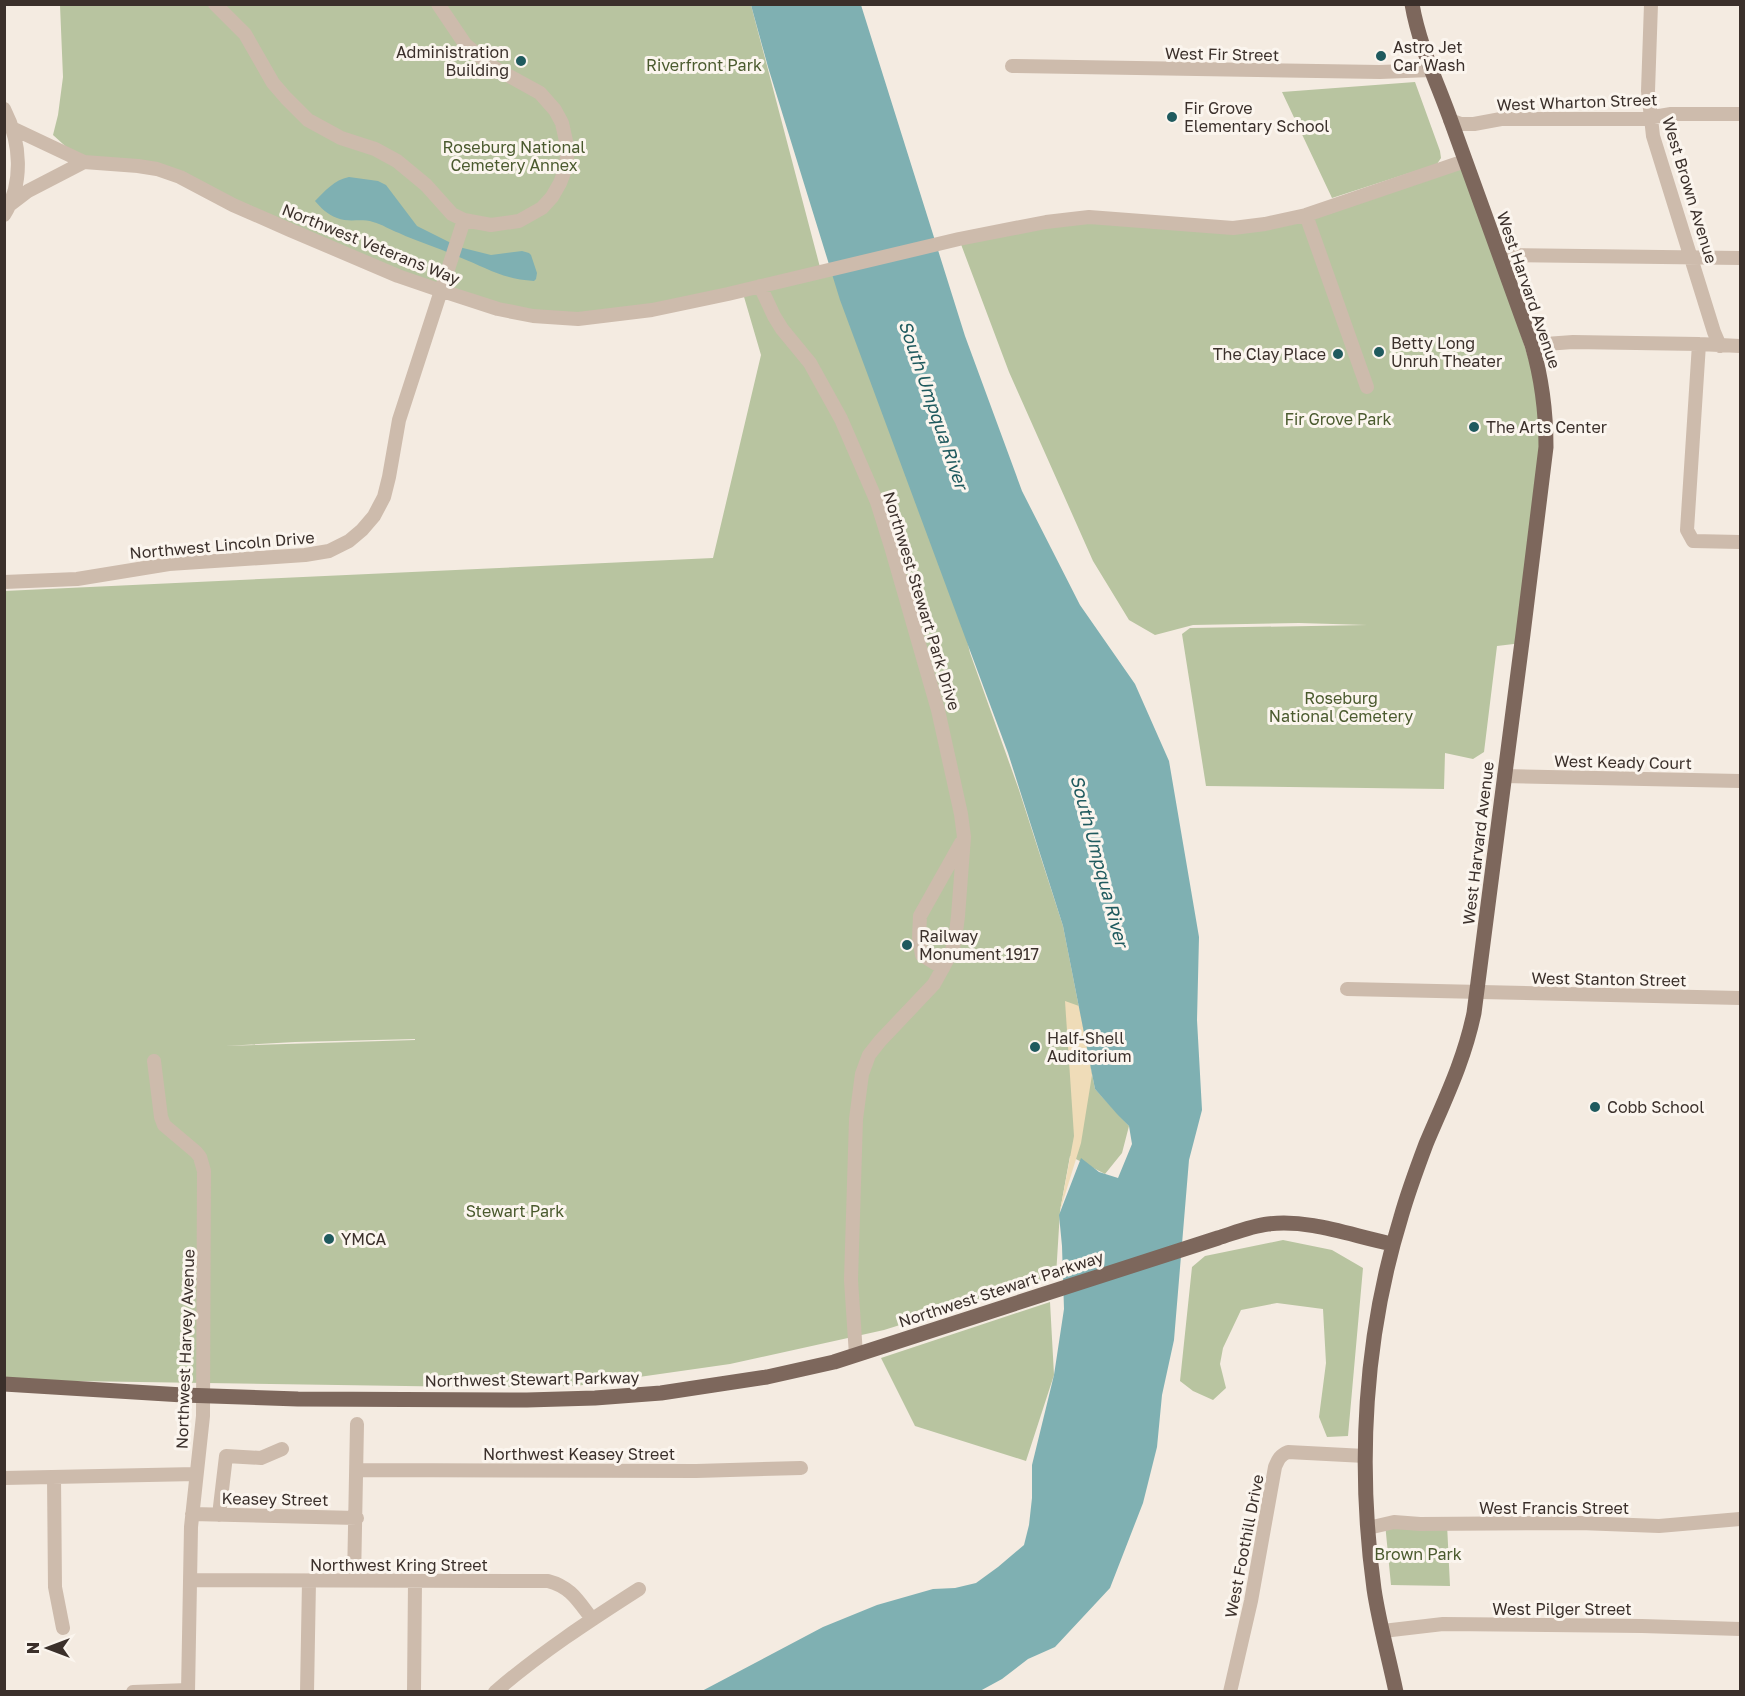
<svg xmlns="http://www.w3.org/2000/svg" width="1745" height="1696" font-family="'Golos Text',sans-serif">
<rect width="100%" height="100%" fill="#f4ebe1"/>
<path fill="#b8c4a0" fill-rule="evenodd" d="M60 5H751L821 271 878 258 970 653 1019 790 1063 926 1095 1089 1129 1126 1122 1153 1105 1174 1070 1156 1060 1211 1056 1276 884 1330 730 1364 576 1386 472 1387 5 1380 4 591 713 558 761 355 742 290 652 310 533 316 468 300 180 177 73 153 53 135 58 115 63 77ZM415 1039V1040L225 1046 295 1042Z
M1415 82 1440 151 1441 158 1437 164 1332 198 1282 92Z
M1465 161 1545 410 1522 643 1497 646 1484 752 1473 759 1445 753 1444 789 1206 786 1182 634 1190 628 1367 625 1299 623 1193 625 1155 635 1129 620 1093 561 1009 372 959 239 1089 217 1252 226Z
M1283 1240 1332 1250 1363 1268 1348 1436 1327 1437 1319 1417 1326 1363 1323 1309 1277 1303 1241 1310 1223 1348 1220 1364 1226 1388 1213 1400 1193 1391 1180 1381 1192 1267 1205 1256Z
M1050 1302 1054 1375 1026 1461 915 1426 881 1358Z
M1385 1523 1447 1524 1450 1586 1391 1585Z"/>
<path fill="#efdcb8" d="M1065 1001 1079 1006 1092 1075 1081 1143 1060 1211 1074 1136Z"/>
<path fill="#7fb0b2" d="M751 5H861L965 336 1022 491 1080 605 1135 684 1169 761 1199 937 1197 1020 1202 1110 1189 1160 1174 1340 1162 1395 1157 1447 1143 1503 1110 1588 1055 1647 1028 1659 1002 1679 980 1691 700 1692 823 1627 877 1605 933 1589 955 1588 976 1583 998 1567 1024 1545 1029 1525 1032 1498V1465L1054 1375 1064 1309 1062 1246 1059 1215 1081 1158 1099 1172 1118 1178 1132 1144 1129 1126 1117 1114 1095 1089 1063 926 1008 753 840 300 768 67Z
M349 177 378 181 386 185 417 226 459 247 491 255 522 251 529 253 531 255 537 273 536 279 534 281C502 279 487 268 459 257 439 248 418 242 399 233 390 230 382 224 373 222 361 218 349 223 337 218 327 214 321 208 315 201 325 191 334 180 349 177Z"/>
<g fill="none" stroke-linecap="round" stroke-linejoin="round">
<path stroke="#cdbbac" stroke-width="14" d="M215 4 245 34 273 83 286 98 308 120 341 138 375 149 397 161 426 185 452 214 464 220 491 225 519 221 542 208 552 197 560 183 565 170 568 150 562 123 555 110 540 93 491 66 465 44 438 4
M1651 4 1648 91 1653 136 1714 332 1720 346
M1012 66 1380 72 1431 70
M4 109C21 142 24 183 4 215
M1450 120 1461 124H1474L1501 119H1642L1671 114H1740
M84 162 138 166 157 169 180 177 233 205 290 230 398 276 433 288 498 309 533 316 578 319 652 310 728 294 959 239 1046 222 1089 217 1233 228 1265 224 1306 215 1465 161
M11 204 28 191 84 162 12 128
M1306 215 1367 387
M1499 255 1740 258
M760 286 774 316 782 329 810 363 841 419 877 502 892 550 938 710 961 814 964 837 958 916 955 940 951 953 934 984 880 1041 869 1055 862 1074 856 1119 851 1280 856 1355
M1699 344 1687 530 1693 541 1740 542
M1532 345 1573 342 1699 344 1740 346
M4 582 77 579 169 564 305 555 329 551 349 541 362 530 374 516 384 497 389 477 399 420 464 220
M1504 776 1740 781
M943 968 922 955 919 938 920 916 961 843
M1347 989 1740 998
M154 1061 161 1117 164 1125 196 1152 200 1157 204 1171 203 1416 191 1527 188 1692
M357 1470 696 1471 801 1468
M54 1477 55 1587 63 1628
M4 1478 196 1474
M192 1514 357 1518
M219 1515 226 1456 261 1458 282 1449
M1368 1528 1394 1522 1420 1524 1580 1523 1659 1526 1740 1519
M190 1580 548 1581C571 1587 578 1601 592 1619
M354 1580 357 1424
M1383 1631 1443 1624 1642 1626 1740 1629
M133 1692 188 1690
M307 1692 309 1581
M414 1692 415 1581
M495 1692C540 1653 589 1621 639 1589
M1230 1692 1251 1601 1275 1467C1278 1460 1280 1455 1288 1452L1365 1456"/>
<path stroke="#7d675c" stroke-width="15" d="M4 1384 183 1395 298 1399 527 1400 595 1398 661 1393 767 1377 834 1362 1218 1238C1234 1233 1251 1226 1268 1224 1311 1219 1352 1236 1393 1244
M1396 1692C1389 1658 1379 1623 1374 1589 1357 1465 1364 1337 1401 1217 1408 1192 1417 1168 1426 1144 1445 1099 1464 1061 1474 1013L1523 634 1546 447C1546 412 1542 379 1532 345 1505 270 1478 196 1451 121 1437 82 1419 45 1412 4"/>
</g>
<g fill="#1f5a5e" stroke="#fbf5ee" stroke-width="2">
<circle cx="1381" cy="56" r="6"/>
<circle cx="521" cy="61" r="6"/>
<circle cx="1172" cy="117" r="6"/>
<circle cx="1379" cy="352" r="6"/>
<circle cx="1338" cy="354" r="6"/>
<circle cx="1474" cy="427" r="6"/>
<circle cx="907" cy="945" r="6"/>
<circle cx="1035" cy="1047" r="6"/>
<circle cx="1595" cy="1107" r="6"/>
<circle cx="329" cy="1239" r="6"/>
</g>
<g text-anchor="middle" stroke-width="6" stroke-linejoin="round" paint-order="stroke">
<g font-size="16" fill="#3b302b" stroke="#fbf5ee" text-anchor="start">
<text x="1393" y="53">Astro Jet<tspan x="1393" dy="18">Car Wash</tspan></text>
<text x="509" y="58" text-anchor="end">Administration<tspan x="509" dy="18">Building</tspan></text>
<text x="1184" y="114">Fir Grove<tspan x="1184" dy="18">Elementary School</tspan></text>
<text x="1391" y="349">Betty Long<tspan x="1391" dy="18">Unruh Theater</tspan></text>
<text x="1326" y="360" text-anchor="end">The Clay Place</text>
<text x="1486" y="433">The Arts Center</text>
<text x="919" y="942">Railway<tspan x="919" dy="18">Monument 1917</tspan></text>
<text x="1047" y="1044">Half-Shell<tspan x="1047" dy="18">Auditorium</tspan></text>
<text x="1607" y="1113">Cobb School</text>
<text x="341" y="1245">YMCA</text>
</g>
<g font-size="16" fill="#3b302b" stroke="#fbf5ee">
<text transform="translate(1222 54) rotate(1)" y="6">West Fir Street</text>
<text transform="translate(1577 102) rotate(-2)" y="6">West Wharton Street</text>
<text transform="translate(1690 190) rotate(73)" y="6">West Brown Avenue</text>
<text transform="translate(371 244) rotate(22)" y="6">Northwest Veterans Way</text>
<text transform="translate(1529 290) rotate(71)" y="6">West Harvard Avenue</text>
<text transform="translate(222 545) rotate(-5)" y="6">Northwest Lincoln Drive</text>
<text transform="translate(922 601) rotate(73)" y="6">Northwest Stewart Park Drive</text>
<text transform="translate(1623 762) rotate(1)" y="6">West Keady Court</text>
<text transform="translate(1478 843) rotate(-83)" y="6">West Harvard Avenue</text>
<text transform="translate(1609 979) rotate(1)" y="6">West Stanton Street</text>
<text transform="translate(1001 1289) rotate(-18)" y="6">Northwest Stewart Parkway</text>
<text transform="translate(185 1349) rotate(-88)" y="6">Northwest Harvey Avenue</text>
<text transform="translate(532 1379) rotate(-1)" y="6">Northwest Stewart Parkway</text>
<text x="579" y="1460">Northwest Keasey Street</text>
<text transform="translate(275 1499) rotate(1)" y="6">Keasey Street</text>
<text x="1554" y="1514">West Francis Street</text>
<text transform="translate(1244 1546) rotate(-79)" y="6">West Foothill Drive</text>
<text x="399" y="1571">Northwest Kring Street</text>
<text x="1562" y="1615">West Pilger Street</text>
</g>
<g font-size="16" fill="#4a5a2e" stroke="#fbf5ee">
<text x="704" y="71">Riverfront Park</text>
<text x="514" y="153">Roseburg National<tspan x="514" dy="18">Cemetery Annex</tspan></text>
<text x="1338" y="425">Fir Grove Park</text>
<text x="1341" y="704">Roseburg<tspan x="1341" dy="18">National Cemetery</tspan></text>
<text x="515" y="1217">Stewart Park</text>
<text x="1418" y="1560">Brown Park</text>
</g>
<g font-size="18" font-style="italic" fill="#1f5a5e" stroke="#fbf5ee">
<text transform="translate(933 405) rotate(71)" y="6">South Umpqua River</text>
<text transform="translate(1099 861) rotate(75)" y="6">South Umpqua River</text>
</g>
</g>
<rect width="1745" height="1696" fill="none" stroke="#3b302b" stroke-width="12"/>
<g transform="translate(48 1648) rotate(270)" stroke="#fbf5ee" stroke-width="4.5" paint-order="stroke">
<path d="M0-4.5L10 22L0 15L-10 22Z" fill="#3b302b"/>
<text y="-9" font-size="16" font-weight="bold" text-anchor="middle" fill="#3b302b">N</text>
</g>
</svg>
